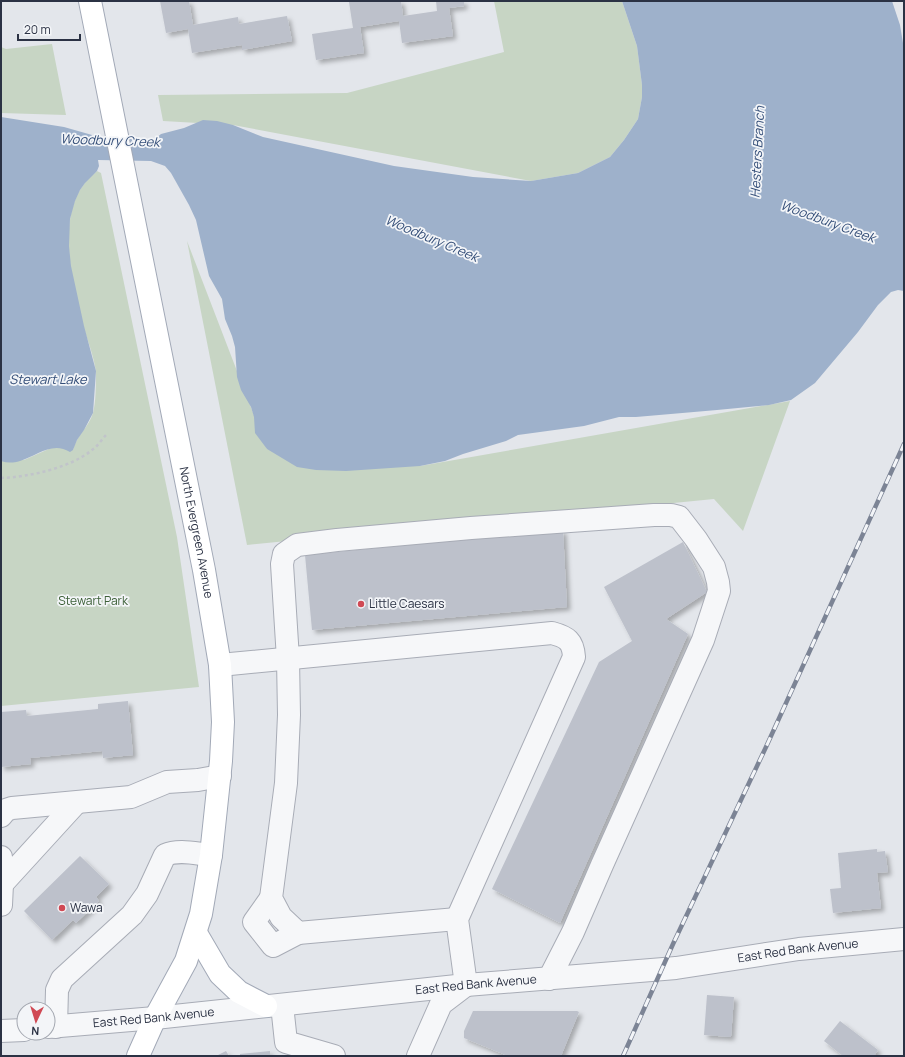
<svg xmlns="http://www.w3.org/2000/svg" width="905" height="1057" font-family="Manrope,sans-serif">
<defs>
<filter id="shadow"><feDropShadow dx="3.5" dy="3.5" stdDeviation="2" flood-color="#0004"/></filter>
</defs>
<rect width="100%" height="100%" fill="#e3e6eb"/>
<path fill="#c7d5c4" d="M494 1H622L637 46 642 85V97L638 119 624 140 610 157 578 173 531 181 233 125 163 121 158 95 347 93 504 52Z
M52 44 66 115 1 113V47L6 49Z
M97 171 101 173 177 537 199 687 1 706V456L24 460 51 448H62L73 450C76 436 89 427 93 413 96 402 96 384 96 373 95 361 89 344 85 332 74 290 55 222 84 184 87 179 93 175 97 171Z
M187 241 267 449 420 466 790 401 743 531 714 499 247 545Z"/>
<path fill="#9eb1cb" d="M622 1H892L900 25 904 49V291L898 290 891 292 878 305 858 332 815 383 791 400 769 405 717 410 636 417H619L584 426 518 435 506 441 463 454 445 461 420 466 346 471 316 470 297 467 267 449 255 433 254 417 251 407 241 390 237 377 235 347 232 336 225 319 222 299 209 276 196 220 189 205 171 173 165 166 151 161 98 160 99 166 97 171 85 183 80 190 75 201 70 219 69 246 71 266 84 326 96 371 93 413 84 430 77 440 73 450 70 452C52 441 37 456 20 461 13 463 7 463 1 461V117L64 127 92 135 93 139H155L161 134 184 128 203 120 217 121 233 125 263 137 394 166 473 177 531 181 578 173 610 157 624 140 638 119 642 97V85L637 46Z"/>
<path fill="#bdc1cb" filter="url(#shadow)" d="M160 1H189L193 25 238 17 239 24 287 16 292 41 242 50V45L192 53 188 29 166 33Z
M353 1H401L403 16 437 11 436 1H464V6L449 8 453 36 402 43 399 21 360 27 364 53 316 60 312 34 353 28 349 2Z
M563 530 567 607 312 630 305 555Z
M683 542 707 592 666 619 688 634 560 923 492 889 599 662 632 641 604 587Z
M128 701 133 755 103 758 102 751 30 758 31 764 1 767V712L26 710 27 716 98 709V704Z
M877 849V852L885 851 888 872 877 873 881 908 833 913 830 889 841 888 838 853Z
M80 856 109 884 96 897 99 901 76 923 73 920 52 940 24 911Z
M707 995 734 997 731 1037 704 1035Z
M473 1011H577L579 1012 561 1056H508L464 1038V1031Z
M840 1021 878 1050 874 1056H843L824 1041Z
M226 1051 229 1056H216Z
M270 1051V1056H240V1054Z"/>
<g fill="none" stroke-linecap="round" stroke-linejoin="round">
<defs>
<g id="minor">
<path d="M220 665 552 633C567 637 573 641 574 657L457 919 466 985 441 1004 418 1056"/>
<path d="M1 816 6 810 12 808 131 797 167 782 198 780 220 776"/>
<path d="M1 857 2 884 1 905"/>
<path d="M2 884 76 803"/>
<path d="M271 898 254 922 273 946 298 933"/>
<path d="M457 919 298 933 281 917 271 898 286 783 289 715 288 659 282 564 284 554 297 545 337 540 471 528 654 515H671L679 517 696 539 714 567 718 582 719 591 703 640 602 865 573 932 549 979"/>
<path d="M282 1005 286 1042 334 1056"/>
<path id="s1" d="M48 1027 155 1018 466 985 676 968 799 949 904 939"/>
<path d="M56 1027 57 990 62 979 132 915 147 894 165 855C179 849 197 854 211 855"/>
<path d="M1 1031 24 1030"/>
</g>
<g id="major">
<path id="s2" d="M90 1 204 570 220 665 223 722 221 761 211 855 201 914 186 961 155 1018 138 1056"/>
<path d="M196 933 220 974 239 992 266 1006"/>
</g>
</defs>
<use href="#minor" stroke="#a8acb6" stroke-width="24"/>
<use href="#major" stroke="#a2a9b7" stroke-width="24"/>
<path stroke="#c1c4ca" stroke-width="2.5" stroke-dasharray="3 3" stroke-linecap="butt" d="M1 478C29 477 70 468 92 450 98 446 102 439 107 434"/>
<use href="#minor" stroke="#f6f7f9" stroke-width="22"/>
<use href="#major" stroke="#fff" stroke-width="22"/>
<defs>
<path id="rail" d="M623 1056 673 944 766 747 904 444"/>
</defs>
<use href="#rail" stroke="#7c8495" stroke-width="4.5"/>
<use href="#rail" stroke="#f3f5f8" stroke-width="3" stroke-dasharray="9" stroke-linecap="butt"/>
</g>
<g fill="#d04954" stroke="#f3f5f8" stroke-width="1.5">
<circle cx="361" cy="604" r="4"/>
<circle cx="62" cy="908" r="4"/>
</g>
<g text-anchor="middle" stroke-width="3.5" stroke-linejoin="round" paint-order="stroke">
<g font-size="12" fill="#2b3244" stroke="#f3f5f8">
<text dy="4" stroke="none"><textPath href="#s2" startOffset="542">North Evergreen Avenue</textPath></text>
<text dy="4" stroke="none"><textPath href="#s1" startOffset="754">East Red Bank Avenue</textPath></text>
<text dy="4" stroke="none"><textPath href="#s1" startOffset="430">East Red Bank Avenue</textPath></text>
<text dy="4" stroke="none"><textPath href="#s1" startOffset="106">East Red Bank Avenue</textPath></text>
</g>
<g font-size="12" fill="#3d6038" stroke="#f3f5f8">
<text x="93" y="605">Stewart Park</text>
</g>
<g font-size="12" fill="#2b3244" stroke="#f3f5f8" text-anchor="start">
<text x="369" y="608">Little Caesars</text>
<text x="70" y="912">Wawa</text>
</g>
<g font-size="13" font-style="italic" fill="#344e78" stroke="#f3f5f8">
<text transform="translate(110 140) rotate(2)" y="5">Woodbury Creek</text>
<text transform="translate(757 152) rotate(-87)" y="5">Hesters Branch</text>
<text transform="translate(828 221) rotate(20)" y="5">Woodbury Creek</text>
<text transform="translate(432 238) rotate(23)" y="5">Woodbury Creek</text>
<text x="48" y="384">Stewart Lake</text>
</g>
</g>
<rect width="905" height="1057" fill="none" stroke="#2b3244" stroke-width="4"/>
<g transform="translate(36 1021) rotate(184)"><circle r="19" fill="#f3f5f8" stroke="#a3a7b0"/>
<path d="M0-3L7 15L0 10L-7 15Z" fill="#d04954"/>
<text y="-6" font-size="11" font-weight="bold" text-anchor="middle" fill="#2b3244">N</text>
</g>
<path d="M18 34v6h62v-6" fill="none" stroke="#2b3244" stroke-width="2"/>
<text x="24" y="34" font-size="12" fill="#2b3244" stroke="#f3f5f8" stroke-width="3" paint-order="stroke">20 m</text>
</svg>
